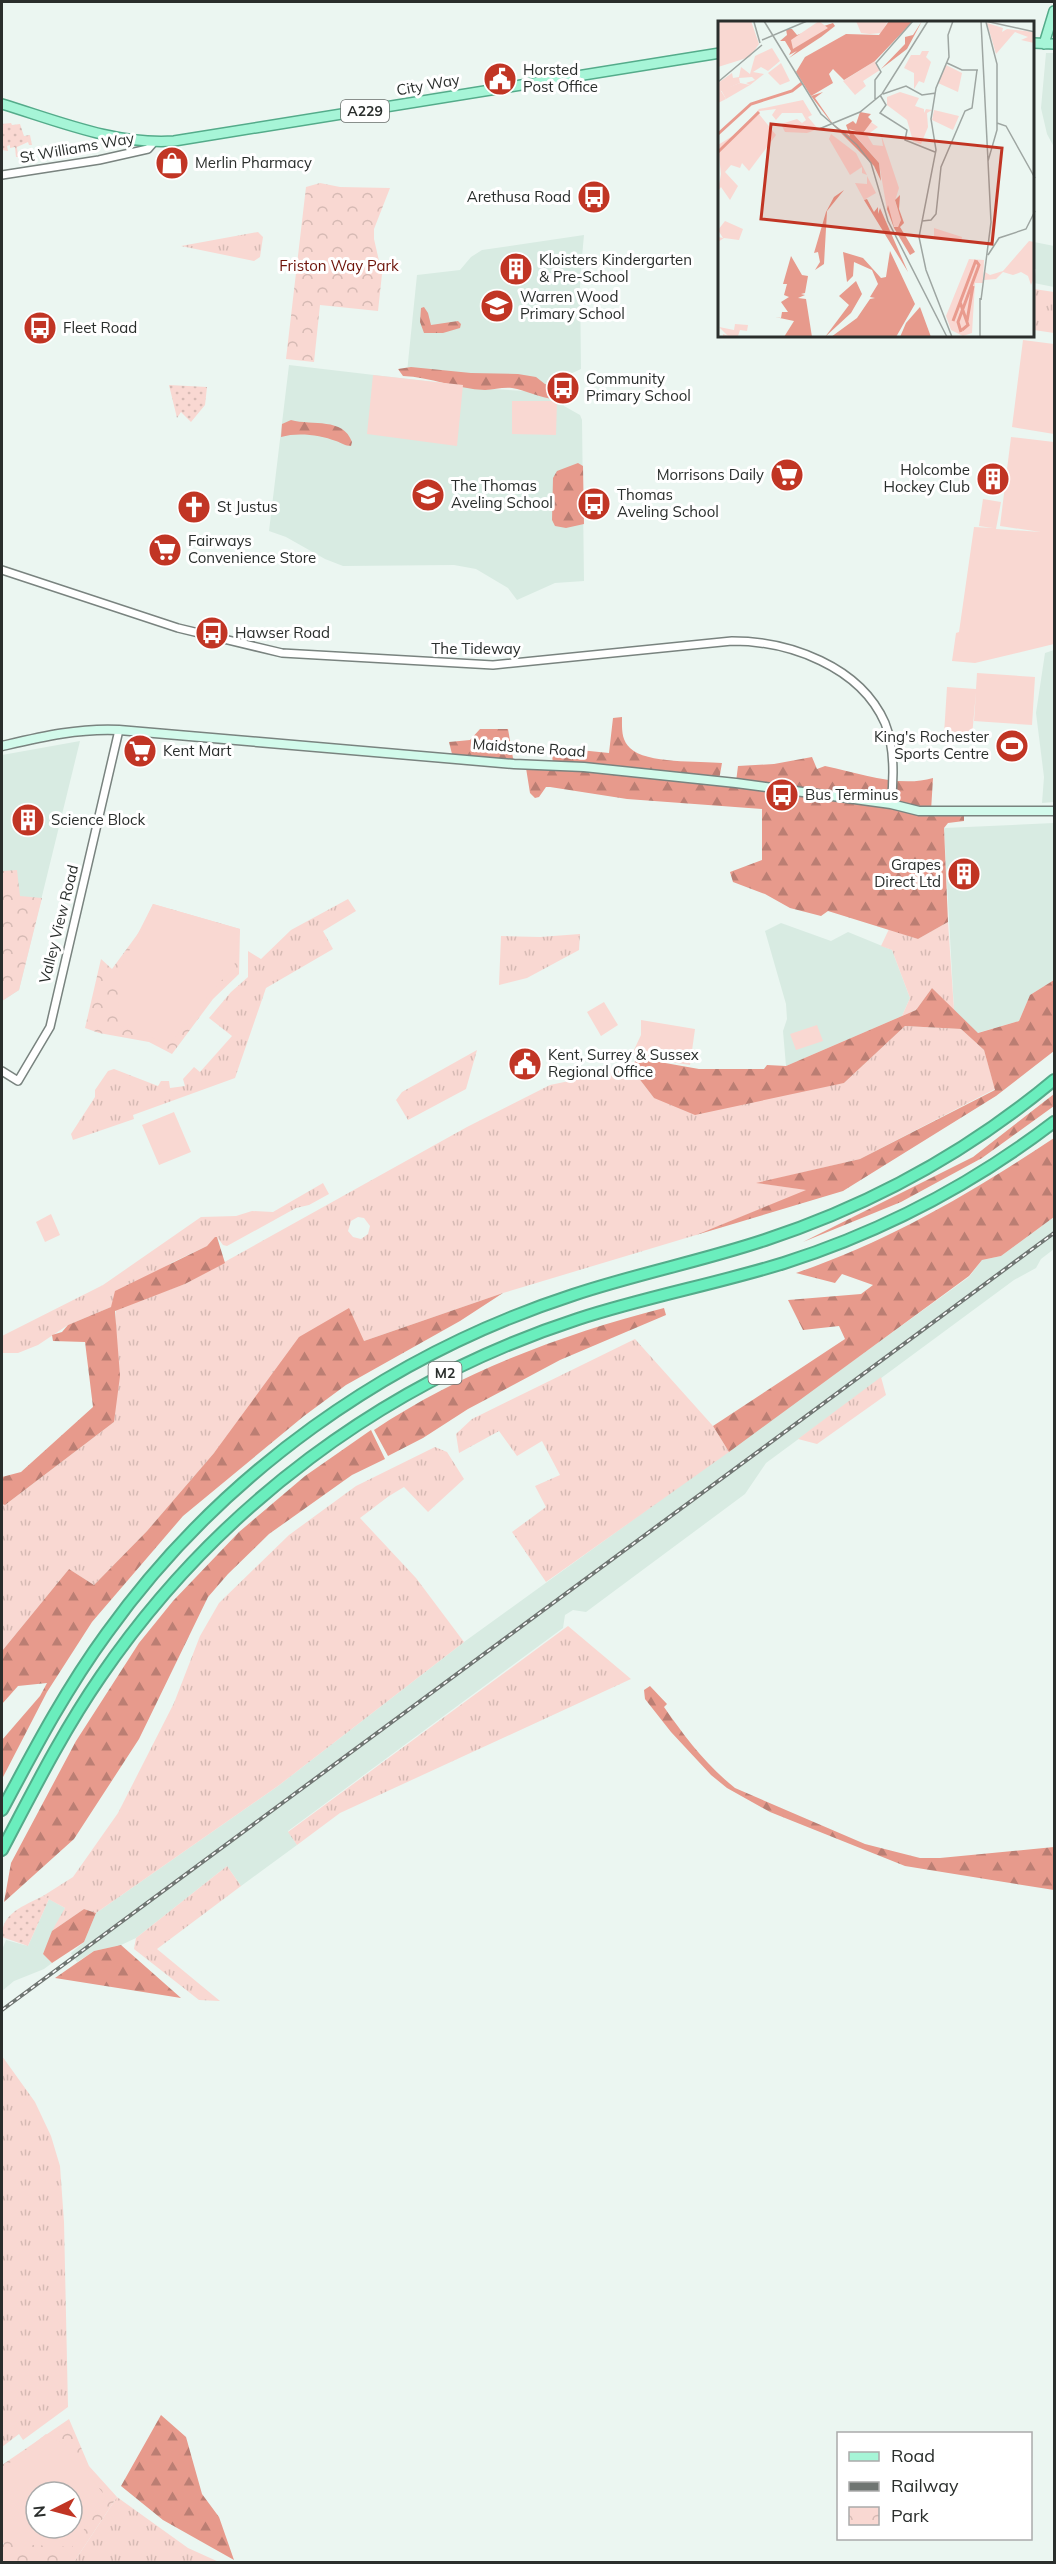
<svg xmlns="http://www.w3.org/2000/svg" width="1056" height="2564" font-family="Mulish,sans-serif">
<defs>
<pattern id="grass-tufts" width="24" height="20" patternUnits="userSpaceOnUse" patternTransform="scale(1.5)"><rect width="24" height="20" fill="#f9d8d2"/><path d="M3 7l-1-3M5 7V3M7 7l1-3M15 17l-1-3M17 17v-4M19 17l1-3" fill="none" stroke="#d6bab4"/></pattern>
<pattern id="forest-firs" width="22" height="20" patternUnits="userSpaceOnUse" patternTransform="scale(1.5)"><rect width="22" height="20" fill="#e79a8c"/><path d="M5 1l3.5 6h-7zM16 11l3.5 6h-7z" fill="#bb7e73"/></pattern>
<pattern id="park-crowns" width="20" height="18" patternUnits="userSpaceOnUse" patternTransform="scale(1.5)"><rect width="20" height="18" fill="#f9d8d2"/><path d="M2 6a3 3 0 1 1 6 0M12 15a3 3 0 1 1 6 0" fill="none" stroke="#d6bab4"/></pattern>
<pattern id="garden-dots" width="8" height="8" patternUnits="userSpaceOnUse" patternTransform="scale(1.5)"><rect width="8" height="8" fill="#f9d8d2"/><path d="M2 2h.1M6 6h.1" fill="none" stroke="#d6bab4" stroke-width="1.8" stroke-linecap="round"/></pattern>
</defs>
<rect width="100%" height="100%" fill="#ebf6f1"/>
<path fill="#d8ebe2" d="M1046 53H1054V147L1047 134 1041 108Z
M584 235 580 279 581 369 566 376 561 387 495 382 407 372 417 275 460 270 471 257 482 250Z
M1034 242 1054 246V287L1034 283 1036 269H1034Z
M289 365 493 389 560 393 564 406 580 415 582 420 584 581 555 583 517 600 508 588 476 569 454 565 343 566 325 559 286 537 269 531Z
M1054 650V802L1042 803 1044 777 1036 713 1045 653Z
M80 741 19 990 2 1001V755Z
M1054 823V980L1030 995 1019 1021 977 1033 954 1010 944 828Z
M781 923 831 941 848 932 892 950 910 998 902 1016 786 1066 783 1031 787 1019 786 1004 765 931Z
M1054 1217V1249L1041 1259 1036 1268 1014 1280 766 1463 745 1494 586 1612 573 1610 565 1615 563 1628 288 1831 297 1845 241 1886 227 1866 136 1938 121 1945 94 1951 77 1962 71 1953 84 1942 96 1913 278 1786 464 1642 969 1277 982 1260 1001 1256Z
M49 1899 65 1908 43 1954 52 1963 44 1969 14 1981 2 1991V1950L6 1940 28 1946Z"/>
<path fill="url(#grass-tufts)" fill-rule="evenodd" d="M258 232 263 237 260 257 254 261 181 246Z
M1034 289 1054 292V333L1034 330Z
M348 899 356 911 323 931 333 949 266 988 235 1078 133 1115 134 1119 73 1140 71 1134 95 1097V1090L108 1071 114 1069 158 1086 161 1081H169L170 1088 185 1086 183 1079 194 1067 200 1072 232 1036 209 1018 231 992 248 977V951L261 959 291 930Z
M948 922 954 1010 932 988 916 1010 902 1016 910 998 892 950 881 946 889 929 918 939Z
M580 934 579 950 527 978 499 985 501 936 540 937Z
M905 1026 961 1029 984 1050 995 1089 860 1159 758 1183 808 1190 696 1235 503 1293 364 1341 214 1453 147 1531 94 1585 69 1569 2 1651V1504L5 1505 114 1422 116 1309 185 1284 467 1127 550 1085 631 1068 654 1098 844 1083ZM358 1217 364 1218 370 1226 368 1234 361 1239 353 1237 348 1231 351 1221Z
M477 1050 466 1089 408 1120 396 1100 402 1092Z
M323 1183 329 1194 309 1205 296 1208 227 1246 223 1245 217 1237 207 1246 171 1263 111 1307 68 1325 38 1345 18 1353H2V1336L103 1285 201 1217 236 1216 252 1211 273 1212Z
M635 1339 713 1426 729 1452 546 1582 512 1532 546 1507 535 1486 560 1475 542 1441 517 1456 499 1431 459 1453 456 1434 472 1419Z
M881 1377 886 1395 817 1444 798 1439Z
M435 1447 447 1452 464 1479 428 1512 404 1487 389 1496 360 1518 416 1578 464 1642 278 1786 96 1913 84 1909 52 1931 65 1908 43 1896 73 1877 118 1813 174 1703 200 1636 219 1603 289 1535 356 1486Z
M568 1626 631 1679 340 1813 297 1845 288 1832Z
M227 1866 241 1886 157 1949 220 2001 199 2000 134 1949 136 1938Z
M2 2056 35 2102 51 2136 60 2166 64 2222 68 2407 23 2440 19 2434 2 2447Z
M117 2497 188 2548 219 2562H74Z"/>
<path fill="url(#forest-firs)" d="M424 307 428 313 431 325 458 321 461 324 460 328 443 333H424L420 322 421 308Z
M411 367 471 373 518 374 536 377 545 384 558 389 562 394V398C545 402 528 390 512 388 502 387 494 390 485 390 457 389 430 377 403 376L398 369Z
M291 420C313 426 343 417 352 442L351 446C345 446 342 443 336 441 320 435 298 432 281 437L282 424Z
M578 463 583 466 584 524 566 528 555 526 552 520 553 478 557 471Z
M622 717C622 728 621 740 630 748 646 764 700 761 722 763L719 780 736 782 738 766 774 764 812 757 817 769 825 766C860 773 899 788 933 778L931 811 964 812V821L948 823 944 828 948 922 918 939 828 911 821 916 790 908 765 894 733 882 730 872 762 860V809L627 799 550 787H546L539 797 535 798 530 793 526 768 553 765 552 754 560 748 609 753 613 718Z
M480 729H508L514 764 453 758 449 742 470 740Z
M1054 980V1051L996 1096 843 1191 696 1235 806 1190 756 1183 860 1159 995 1090 984 1050 961 1029 905 1026 844 1083 695 1115 654 1098 631 1068 637 1058 699 1069H764L767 1065 786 1066 916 1010 932 988 978 1033 1019 1021 1030 995Z
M1054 1094V1106L982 1158 901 1202 803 1242 973 1157Z
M1054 1138V1217L1001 1256 982 1260 969 1276 729 1452 713 1426 845 1339 839 1326 803 1330 788 1300 861 1294 873 1285 842 1274 835 1283 796 1273C891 1240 971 1193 1054 1138Z
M215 1237H217L225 1263 185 1284 115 1311 120 1376 114 1422 5 1505 2 1504V1477L21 1472 93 1407 85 1342 53 1341 52 1335 62 1332 68 1325 111 1307 115 1291 207 1246Z
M503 1293 460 1321 346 1385 304 1416 183 1516 92 1622 47 1692 2 1779V1740L40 1696 47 1683 18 1686 2 1704V1651L69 1569 94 1585 147 1531 214 1453 299 1337 349 1308 364 1341Z
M664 1308 666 1315 560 1360 468 1409 423 1438 388 1456 374 1430C461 1372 563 1334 664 1308Z
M371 1430 385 1459 352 1475 269 1534 228 1574 208 1597 139 1739 74 1839 4 1902 11 1863 76 1741 139 1643 173 1601 239 1532 305 1476Z
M650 1686 667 1704 664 1707C685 1737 706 1765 735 1788L865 1844 920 1858H940L1054 1847V1890L905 1866 770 1812 727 1788 711 1775 671 1732 645 1699 644 1690Z
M84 1909 96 1913 84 1942 52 1963 43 1954 52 1931Z
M121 1945 181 1998 55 1978 94 1951Z
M161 2415 186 2437 202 2494 219 2517 234 2560 163 2520 121 2486Z"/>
<path fill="url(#park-crowns)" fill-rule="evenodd" d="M320 183 340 187 390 188 374 229V239L382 274 378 311 320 305 314 362 286 359 306 187Z
M2 868 3 871 17 870 20 896 42 898 19 990 2 1001Z
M153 904 240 929 239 974 213 999 172 1054 149 1042 99 1033 85 1028 101 959 112 969 142 928Z
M69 2419 89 2466 117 2497 74 2562H2V2545L4 2544 2 2541V2465ZM36 2492H72V2528H36Z"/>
<path fill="url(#garden-dots)" d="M11 123 12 125 20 124 24 136 30 135 32 145H29L28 142 17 147 18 157H16L15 147 10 148V145L7 146 8 151 2 150V124Z
M169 385 207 387 205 405 191 422 181 412 177 418Z
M43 1896 49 1899 28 1946 2 1937C1 1913 24 1906 43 1896Z"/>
<path fill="#f9d8d2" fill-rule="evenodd" d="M1023 340 1054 344V434L1012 427Z
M373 375 463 385 457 446 367 434Z
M512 401H557L556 435 512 434Z
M1011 437 1054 442V644L975 663 952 661 956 633 959 632 974 527 993 528 979 526 983 499 1001 502 996 529 1041 532 1000 526Z
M977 673 1035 677 1032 725 974 721 976 692 972 736 944 734 947 687 976 689Z
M153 904 240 929 234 968 219 983 169 1044 118 1025 120 969Z
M604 1002 618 1025 601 1036 587 1012Z
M641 1020 695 1029 690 1065 637 1057 633 1052 641 1035Z
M817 1025 823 1041 796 1050 790 1034Z
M174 1112 191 1152 159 1165 142 1125Z
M51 1214 60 1235 45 1242 36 1222Z
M46 2434 76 2451 84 2469 106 2497 72 2547 13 2544 2 2527V2469ZM36 2492H72V2528H36Z"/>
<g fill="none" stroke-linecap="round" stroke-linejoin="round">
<defs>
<path id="tertiary" d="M2 175 99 160 148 149 154 142
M2 570 178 628 282 653 493 665 732 641C789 641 860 666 885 723 895 748 894 778 891 804
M2 1071 18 1081 50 1027 119 730"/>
<path id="secondary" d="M2 746C41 737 78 728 119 730L514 764 584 767 736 783 891 804 919 811H1054"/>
<path id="primary" d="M1034 43 1054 44
M1044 44 1054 11
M2 104C58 121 115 145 174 141L720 53"/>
<path id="motorway" d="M2 1810C34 1750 66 1689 107 1633 221 1474 388 1355 573 1295 636 1274 702 1261 765 1240 871 1205 969 1151 1054 1080
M2 1850C33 1791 63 1731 101 1676 216 1508 384 1382 578 1319 645 1297 716 1284 784 1263 881 1232 973 1184 1054 1122"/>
</defs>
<use href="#tertiary" stroke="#79837f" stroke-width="10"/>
<use href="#secondary" stroke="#79837f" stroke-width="11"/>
<use href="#primary" stroke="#54ab8a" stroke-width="12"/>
<use href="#motorway" stroke="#54ab8a" stroke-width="14"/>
<use href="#tertiary" stroke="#fff" stroke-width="7"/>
<use href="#secondary" stroke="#d2faeb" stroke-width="8"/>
<use href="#primary" stroke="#a6f5d7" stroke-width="9"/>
<use href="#motorway" stroke="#6aeebd" stroke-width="10"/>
<defs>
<path id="rail" d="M2 2010 1054 1233"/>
</defs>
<use href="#rail" stroke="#6f7572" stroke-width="4"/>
<use href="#rail" stroke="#fff" stroke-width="1.5" stroke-dasharray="4.5" stroke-linecap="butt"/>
</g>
<defs>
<symbol id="civic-disc" viewBox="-11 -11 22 22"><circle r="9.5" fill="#c13524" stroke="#fff"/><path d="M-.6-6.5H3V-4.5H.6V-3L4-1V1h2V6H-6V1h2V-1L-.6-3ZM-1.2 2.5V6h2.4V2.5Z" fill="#fff"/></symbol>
<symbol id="shop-disc" viewBox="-11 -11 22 22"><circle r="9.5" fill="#c13524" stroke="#fff"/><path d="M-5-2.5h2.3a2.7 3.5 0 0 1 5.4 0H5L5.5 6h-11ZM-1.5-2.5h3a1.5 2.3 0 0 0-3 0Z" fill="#fff"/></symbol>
<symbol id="bus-disc" viewBox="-11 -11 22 22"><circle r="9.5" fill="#c13524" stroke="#fff"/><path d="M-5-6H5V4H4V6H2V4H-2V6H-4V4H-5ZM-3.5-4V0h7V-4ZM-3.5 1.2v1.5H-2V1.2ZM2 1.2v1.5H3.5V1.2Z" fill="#fff"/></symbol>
<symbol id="building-disc" viewBox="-11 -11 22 22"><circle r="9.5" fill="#c13524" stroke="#fff"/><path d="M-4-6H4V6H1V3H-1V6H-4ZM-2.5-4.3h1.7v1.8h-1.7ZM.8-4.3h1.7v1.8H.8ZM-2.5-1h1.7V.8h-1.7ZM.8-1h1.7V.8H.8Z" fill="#fff"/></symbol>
<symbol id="school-disc" viewBox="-11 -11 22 22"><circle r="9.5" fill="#c13524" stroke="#fff"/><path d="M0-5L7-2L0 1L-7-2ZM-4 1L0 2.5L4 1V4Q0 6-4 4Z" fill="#fff"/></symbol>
<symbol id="supermarket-disc" viewBox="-11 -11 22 22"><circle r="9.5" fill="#c13524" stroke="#fff"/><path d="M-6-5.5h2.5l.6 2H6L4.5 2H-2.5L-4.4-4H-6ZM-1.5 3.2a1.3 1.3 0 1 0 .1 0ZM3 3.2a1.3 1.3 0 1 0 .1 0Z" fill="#fff"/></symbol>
<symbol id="church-disc" viewBox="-11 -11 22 22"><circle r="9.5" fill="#c13524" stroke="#fff"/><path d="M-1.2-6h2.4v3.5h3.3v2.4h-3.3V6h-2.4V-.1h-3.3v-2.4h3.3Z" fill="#fff"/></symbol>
<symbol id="stadium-disc" viewBox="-11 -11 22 22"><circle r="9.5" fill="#c13524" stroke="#fff"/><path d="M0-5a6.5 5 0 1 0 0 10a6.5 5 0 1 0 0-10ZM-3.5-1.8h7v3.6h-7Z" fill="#fff"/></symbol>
</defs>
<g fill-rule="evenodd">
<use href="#civic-disc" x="481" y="60" width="38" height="38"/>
<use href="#shop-disc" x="153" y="144" width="38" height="38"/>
<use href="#bus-disc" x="575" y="178" width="38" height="38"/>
<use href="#building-disc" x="497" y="250" width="38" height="38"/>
<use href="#school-disc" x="478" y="287" width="38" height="38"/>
<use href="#bus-disc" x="21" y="309" width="38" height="38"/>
<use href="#bus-disc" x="544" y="369" width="38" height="38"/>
<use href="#supermarket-disc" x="768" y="456" width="38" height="38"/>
<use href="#building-disc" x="974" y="460" width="38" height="38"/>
<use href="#school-disc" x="409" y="476" width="38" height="38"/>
<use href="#bus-disc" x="575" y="485" width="38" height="38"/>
<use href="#church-disc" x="175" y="488" width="38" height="38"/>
<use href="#supermarket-disc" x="146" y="531" width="38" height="38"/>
<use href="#bus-disc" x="193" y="614" width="38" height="38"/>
<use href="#stadium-disc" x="993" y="727" width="38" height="38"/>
<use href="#supermarket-disc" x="121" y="732" width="38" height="38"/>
<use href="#bus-disc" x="763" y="776" width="38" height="38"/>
<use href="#building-disc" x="9" y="801" width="38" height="38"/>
<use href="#building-disc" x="945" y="855" width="38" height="38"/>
<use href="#civic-disc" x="506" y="1045" width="38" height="38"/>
</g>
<g text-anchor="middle" stroke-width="6" stroke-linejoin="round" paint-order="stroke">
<g fill="#fff" stroke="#6a6d6b" stroke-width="1.5">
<rect x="341" y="100" width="48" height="22" rx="4.5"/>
<rect x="428.5" y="1362" width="33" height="22" rx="4.5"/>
</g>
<g font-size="14" font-weight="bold" fill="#2a2e2c">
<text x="365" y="116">A229</text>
<text x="445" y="1378">M2</text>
</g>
<g font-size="15" fill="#2a2e2c" stroke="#fff" text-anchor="start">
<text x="523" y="75">Horsted<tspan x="523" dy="17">Post Office</tspan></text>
<text x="195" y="168">Merlin Pharmacy</text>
<text x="571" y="202" text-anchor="end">Arethusa Road</text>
<text x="539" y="265">Kloisters Kindergarten<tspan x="539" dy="17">&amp; Pre-School</tspan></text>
<text x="520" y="302">Warren Wood<tspan x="520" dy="17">Primary School</tspan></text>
<text x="63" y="333">Fleet Road</text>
<text x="586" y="384">Community<tspan x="586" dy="17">Primary School</tspan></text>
<text x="970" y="475" text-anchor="end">Holcombe<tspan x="970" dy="17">Hockey Club</tspan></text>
<text x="764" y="480" text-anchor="end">Morrisons Daily</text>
<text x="451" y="491">The Thomas<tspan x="451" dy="17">Aveling School</tspan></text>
<text x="617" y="500">Thomas<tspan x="617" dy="17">Aveling School</tspan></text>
<text x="217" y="512">St Justus</text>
<text x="188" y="546">Fairways<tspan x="188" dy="17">Convenience Store</tspan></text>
<text x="235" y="638">Hawser Road</text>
<text x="989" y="742" text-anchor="end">King's Rochester<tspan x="989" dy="17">Sports Centre</tspan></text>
<text x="163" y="756">Kent Mart</text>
<text x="805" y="800">Bus Terminus</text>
<text x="51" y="825">Science Block</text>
<text x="941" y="870" text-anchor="end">Grapes<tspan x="941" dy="17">Direct Ltd</tspan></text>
<text x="548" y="1060">Kent, Surrey &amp; Sussex<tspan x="548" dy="17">Regional Office</tspan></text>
</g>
<g font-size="15" fill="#2a2e2c" stroke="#fff">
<text transform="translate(428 85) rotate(-10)" y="5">City Way</text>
<text transform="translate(77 148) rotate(-10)" y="5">St Williams Way</text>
<text x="476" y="654">The Tideway</text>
<text transform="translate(529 748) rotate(4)" y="5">Maidstone Road</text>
<text transform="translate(59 924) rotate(-76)" y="5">Valley View Road</text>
</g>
<g font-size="15" fill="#6e1309" stroke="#fff">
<text x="339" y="271">Friston Way Park</text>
</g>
</g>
<g transform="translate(718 21)">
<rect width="316" height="316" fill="#ebf6f1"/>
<path d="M54 27 62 40 50 50 43 46 35 51 46 53 32 64 28 62 37 59 34 56 21 57 22 62 3 70 8 78 0 82V62L14 52 15 57 21 56 23 46 32 53 37 35ZM85 79 94 94 90 96 100 108 89 112 67 111 63 103 79 98 84 102 88 99 84 92H64L58 99 54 94 58 88 42 90 27 106 41 93 58 114 31 150 24 142 22 147 13 144 7 151 20 165 12 179 3 166 0 170 3 153 0 124 21 111 41 88ZM153 101 160 106 149 114 155 124 165 125 163 113 181 167 177 180 183 199 180 206 177 207 169 189 161 142 130 106 146 109ZM113 113 138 132 149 154 144 152V146L132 154 111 118ZM149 155 158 172 146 179 137 162 149 163ZM7 200 25 208 21 219 6 217 0 221V216L5 217 0 209ZM251 238 266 239 265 262H257L254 312 245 315 233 309 228 295ZM17 303 30 304 29 310 22 309 20 315 5 316V313L10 315 1 306 16 309Z" fill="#f9d8d2"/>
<path d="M204 0 189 28 163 48 187 23V16L195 14ZM115 2 117 5 103 16 71 37 79 30 71 34 73 30 67 20H62L69 14 68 8H74L79 14ZM105 71 97 77 115 103 132 115 128 104 135 100 138 103 142 91 153 93 150 96 154 100 145 112 131 108 161 142 163 160 156 145 116 105 93 75ZM126 169 109 190 106 243 97 249 102 241 100 231 96 232 108 191 116 176ZM182 174 181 188 186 202 182 206 197 231 192 234 176 207 169 188 170 184 176 206H180L183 199 177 179ZM149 178 156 191 160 186V193L162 187 190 251 146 179ZM172 230 197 283 178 316H113L139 297 152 278 157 277 152 276 160 263 154 249 136 241 135 255 129 261 125 231 145 237 163 257 168 256ZM73 235 84 254 90 255 87 272 83 273 87 274 80 277 88 278 94 316H66L76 300 57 296 63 297 64 291H70L63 281 71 276 66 274 69 263H65ZM138 260 144 273 133 292 107 316 131 284 121 275ZM202 286 213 316H182L188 302Z" fill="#e79a8c"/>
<path d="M63 42 72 60 62 64 50 52ZM22 62 32 64 8 78 3 69Z" fill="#f9d8d2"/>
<path d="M228 44 244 52 240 71 220 62Z" fill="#f9d8d2"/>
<path d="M0 0H33L41 23 32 36 0 46ZM101 0 110 7 75 28 73 19ZM138 0H170L163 12 152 13 143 12ZM269 2 285 7 284 11 289 8 316 11V22L303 19 310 16 297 11 278 33ZM204 30H211L208 36 213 41 206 62 201 60 196 68V52L186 47 193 34H202ZM157 40 162 49 145 60 148 65 137 74 125 60ZM182 71 201 77 197 85 206 88V92L208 88 214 89 209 92 210 106 203 123 195 120 189 99 169 84V76ZM216 89 241 95 235 109 214 99ZM311 220 316 221V257L313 264 310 255 303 251 295 254 285 251 278 258 266 259 267 251 272 254 285 250Z" fill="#f9d8d2"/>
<path d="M216 207 244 216 243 221 216 218Z" fill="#f9d8d2"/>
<path d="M171 0H195L157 40 126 59 115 48 111 53 115 62 93 75 78 51 87 36 128 13 161 14Z" fill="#e99b8e"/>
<path fill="none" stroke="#e99b8e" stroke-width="3" d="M0 113 33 83 74 70 84 62M0 131 41 91M242 281 250 304 244 309M235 300 258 239M249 300 255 265M243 311 240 301 261 244 258 240"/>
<path fill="none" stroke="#9ea6a2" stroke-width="1.5" d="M46 0 103 93 139 124 153 142 170 200 229 316M263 0 270 140M267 0 317 11M36 1 42 22M44 19 89 0M229 42 244 49H260M0 61 44 24M165 73 188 65 204 74 218 72M162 74 168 84 162 92 189 109 187 119 217 131M157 78V59L163 51 158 42 195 0M279 102 288 105 317 157M101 108 142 91 164 73 210 0M204 200 213 199 218 193 223 146 247 90 254 87 259 49M270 234 281 217 308 208 317 190M262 277V316M263 279 273 201 270 140 279 109V43L268 1M234 316 208 249 201 216 218 129 213 98 218 67 231 36 230 14 235 0"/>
<path fill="#c13524" fill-opacity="0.15" stroke="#c13524" stroke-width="3" d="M53 103 284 127 274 223 43 198Z"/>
<rect width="316" height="316" fill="none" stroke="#2a2e2c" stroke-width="3"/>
</g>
<rect width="1056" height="2564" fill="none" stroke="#2a2e2c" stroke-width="6"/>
<rect x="837" y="2432" width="195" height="108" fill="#ffffff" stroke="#aaabab" stroke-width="1.5"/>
<rect x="849" y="2452" width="30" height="9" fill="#a6f5d7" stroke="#aaabab" stroke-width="1.5"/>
<text x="891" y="2462" font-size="18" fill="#2a2e2c">Road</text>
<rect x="849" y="2482" width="30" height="9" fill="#6f7572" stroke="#aaabab" stroke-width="1.5"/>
<text x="891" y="2492" font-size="18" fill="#2a2e2c">Railway</text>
<rect x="849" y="2507" width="30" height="18" fill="url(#park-crowns)" stroke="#aaabab" stroke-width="1.5"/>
<text x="891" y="2522" font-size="18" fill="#2a2e2c">Park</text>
<g transform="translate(54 2510) rotate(264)"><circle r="28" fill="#ffffff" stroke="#aaabab" stroke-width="1.5"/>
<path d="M0-4.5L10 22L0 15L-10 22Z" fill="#c13524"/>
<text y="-9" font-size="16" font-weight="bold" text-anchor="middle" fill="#2a2e2c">N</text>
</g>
</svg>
